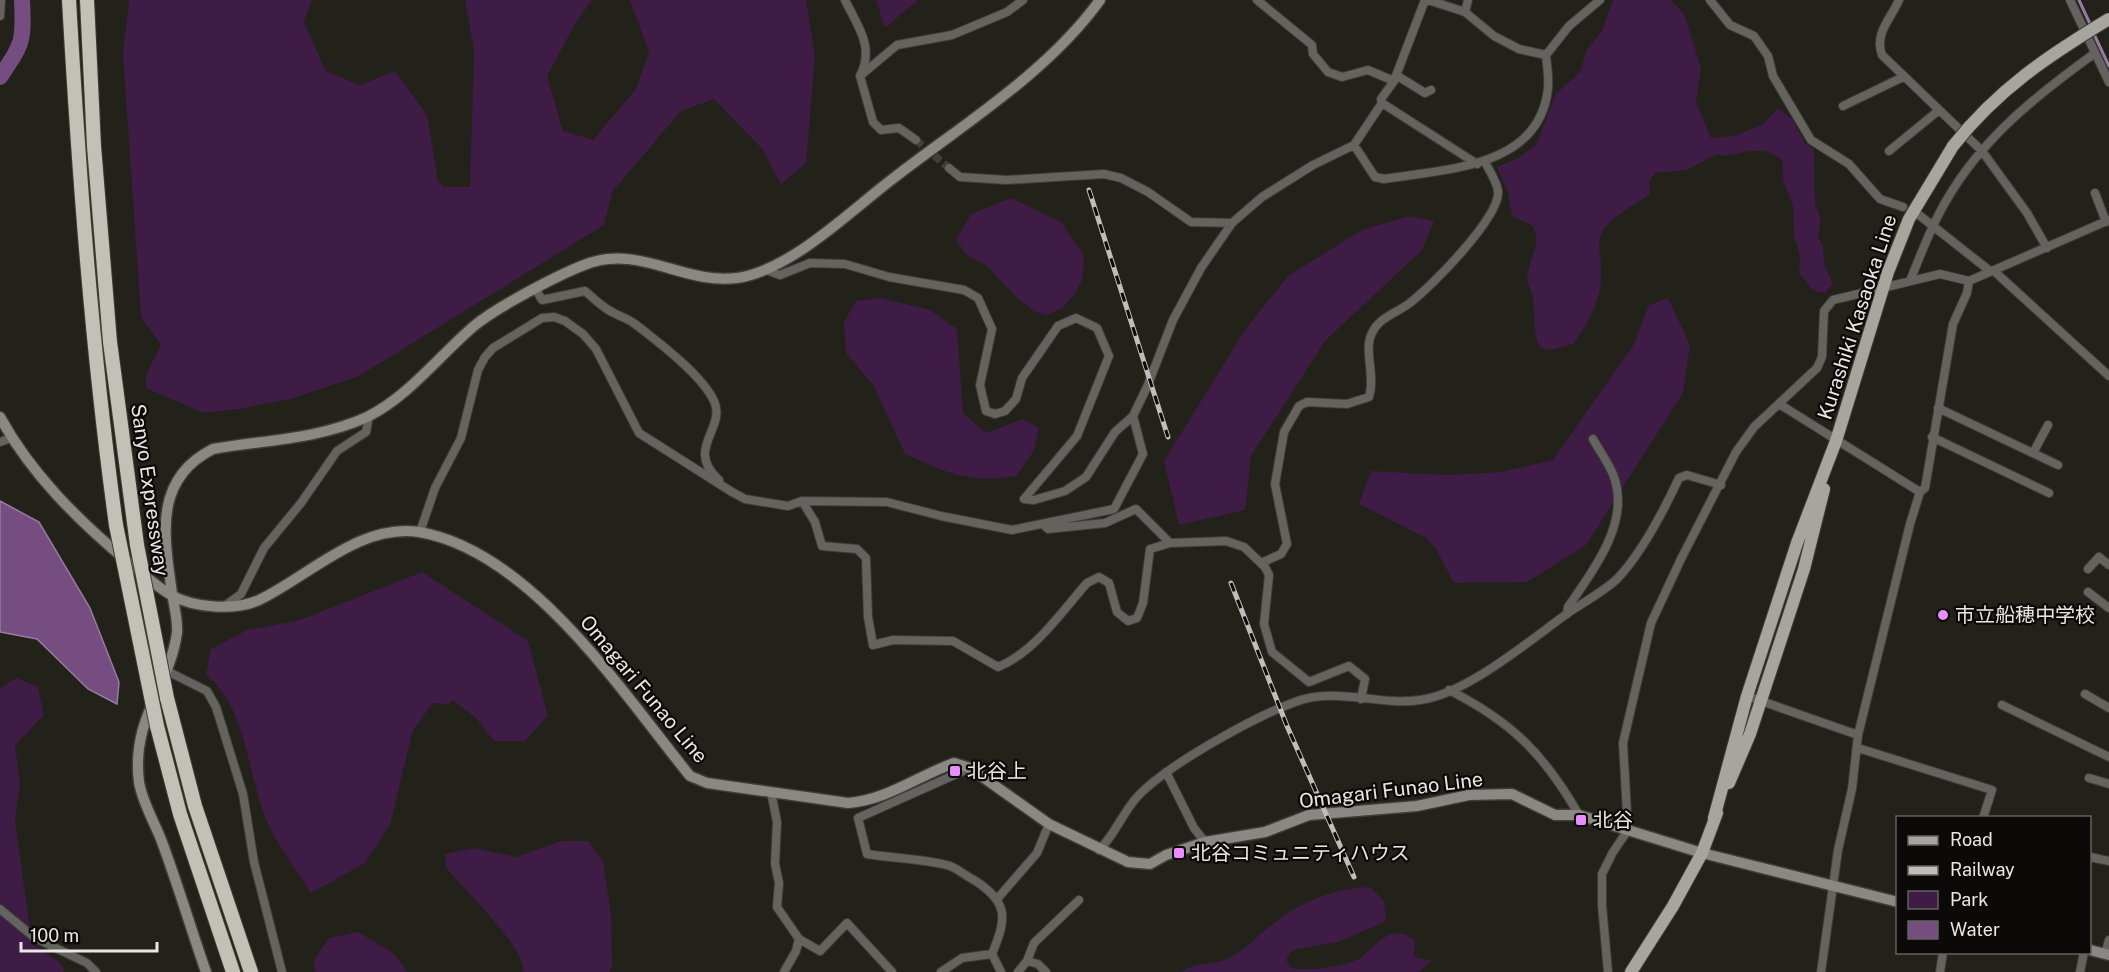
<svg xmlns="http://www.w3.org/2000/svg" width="2109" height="972" font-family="'Public Sans','Noto Sans JP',sans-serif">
<rect width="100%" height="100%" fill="#22211a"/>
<path fill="#3f1c46" d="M129 0H312L304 22 326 71 360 85 395 71 427 115 438 181 444 187H470L474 50 465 0H592L576 22 547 76 563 131 593 140 636 89 649 52 630 0H806L815 56 806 163 781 184 763 150 714 99 681 111 612 192 604 225 359 376 290 399 239 409 204 413 146 388V375L161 345 141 317 123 54Z
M876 0H918L885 28Z
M1613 0H1671L1684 14 1701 68 1696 102 1711 138 1737 135 1763 124 1778 108 1792 119 1805 143 1814 149 1815 204 1821 220 1818 237 1823 246 1824 264 1833 284 1825 293 1814 291 1799 273 1800 256 1794 235 1793 206 1783 180V162C1767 143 1743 153 1722 156L1717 154 1687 170 1655 173 1649 182 1650 194C1637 204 1608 217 1601 235 1597 243 1601 258 1601 267 1603 297 1591 320 1573 344L1551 350 1540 348C1532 333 1536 311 1532 293 1531 289 1527 284 1527 280 1528 259 1542 247 1533 226L1512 216 1508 193 1497 167 1518 158 1537 144 1555 95 1580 72 1587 49 1602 31Z
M1011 198 1061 222 1084 256 1082 280 1074 295 1062 308 1047 315 1035 312 1018 299 987 266 967 255 956 240 971 214Z
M1410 216 1434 221 1422 250 1325 341 1251 456 1245 510 1179 525 1164 461 1245 330 1288 276 1362 230Z
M881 298 930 310 957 329 963 413 986 433 1023 419 1039 428 1033 452 1016 476C968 484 948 473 905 454L874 386 846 353 844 322 856 301Z
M1668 298 1690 345 1683 393 1586 545 1527 582 1454 583 1436 549 1426 538 1359 504 1371 471 1446 475 1501 472 1553 460 1634 344 1649 305Z
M422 572 528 641 548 716 525 741H494L476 718 453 700 448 704 433 703 413 730 390 825 365 863 311 893C297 871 280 849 269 826 246 776 250 712 206 674L211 649 247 630 300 620Z
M16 678 38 687 44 715 15 745 20 784 15 820 32 944 59 962 65 972H0V688Z
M561 841H588L603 862 611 914 612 966 609 972H523C525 945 463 890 446 867L445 854 474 848 516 857Z
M1370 887 1384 901 1386 921 1338 942 1293 950 1286 960C1288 962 1289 966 1292 968 1303 972 1349 966 1360 958 1378 944 1392 921 1415 941L1414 957 1432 961 1418 972H1181C1192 963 1211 965 1225 960 1240 954 1250 943 1262 933 1295 905 1326 889 1370 887Z
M358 932 392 952 408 972H315L314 960 329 938Z"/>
<path fill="#764d80" stroke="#987b9e" stroke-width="1.5" d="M0 501 39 522 90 608 119 682 117 704 88 689 37 639 0 632Z"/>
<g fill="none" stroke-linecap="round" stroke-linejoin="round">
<path stroke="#987b9e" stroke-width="3" d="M2079 0 2091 26
M2093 32 2109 66"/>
<path stroke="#764d80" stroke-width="16" d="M0 77C23 43 24 42 22 0"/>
<path stroke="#403f38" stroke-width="8" stroke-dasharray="8 4" stroke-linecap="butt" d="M916 140 949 168"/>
<defs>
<path id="street" d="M845 0C858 27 875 47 860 76L873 122 881 130 899 128 916 140
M1257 0 1312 45 1313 54 1328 72 1342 77 1368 70 1394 81
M1428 0 1465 12 1494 36 1519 49 1546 55
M1710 0 1730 25 1754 36 1768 56 1773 76 1811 140 1849 164 1880 199 1903 207
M1899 0C1891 19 1874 33 1882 55L1982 151 2027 213 2047 248
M2070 0 2109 82
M1465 12 1468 0
M0 16 1 0
M1396 75 1425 93 1431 90
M860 76 897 45 952 35 1007 12 1023 0
M1382 103 1477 164
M1843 106 1903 77
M1354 145 1375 177 1384 179C1444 169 1540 169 1548 88 1549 77 1547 66 1546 55L1569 26 1600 0
M1889 151 1938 111
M949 168 960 177 1006 180 1104 174 1121 178 1148 192 1191 222 1232 223
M2095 193 2106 222
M1919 215 1990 271
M766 270 780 275 810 263 845 264 889 277 964 290 978 298 992 329 980 385 986 411 995 414 1005 411 1016 399 1022 378 1058 326 1076 318 1097 328 1109 356 1077 436 1024 499 1034 500 1065 491 1086 477 1115 432 1133 416 1147 387 1173 320 1201 268 1232 223 1262 197 1313 165 1354 145 1382 103 1381 99 1394 81 1425 0
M1994 271 2109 376
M1910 281C1921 254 1931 226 1946 201 1982 138 2037 95 2095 53
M536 290 542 300 585 291C592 297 599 304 607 309 615 315 626 317 635 324 657 341 702 375 714 401 727 428 684 449 719 480
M1779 404 1920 492
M1938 408 2058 465
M1932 437 2049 493
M0 442 11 438
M2033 453 2048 425
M802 501 815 522 822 546 857 549 866 558 868 617 873 645 893 640 953 641 998 667C1035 652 1062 611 1087 583L1099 577 1109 583 1117 612 1128 621 1137 618 1143 603 1150 549 1170 543 1226 541 1244 547 1265 567 1269 575 1264 624 1272 652 1309 682 1349 666 1365 679 1361 699
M1045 526 1048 529 1105 523 1136 509 1170 543
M420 532 435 488 461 438 478 370 485 357 493 348 542 318 554 317 565 321 583 334 596 349 639 433 732 492 745 499 788 506 802 501 887 502 941 516 1012 530 1114 509 1143 454 1133 416
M1261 563 1281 554 1287 544 1275 484 1284 432 1299 406 1307 402 1347 404 1369 397C1376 376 1363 350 1372 333 1380 316 1398 313 1411 302 1432 286 1501 216 1498 191 1497 182 1489 170 1485 162
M2088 569 2099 557 2109 565
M2088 592 2109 608
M226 605 241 594 264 548 301 503 337 451 366 432 369 416
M1567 614 1568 607C1592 572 1629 525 1615 480 1611 466 1600 452 1593 439
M165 670 207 691 216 707 243 794 254 862 282 972
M1449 690C1512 722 1544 754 1579 815
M2085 694 2109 708
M1747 696 1858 735
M2002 705 2109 757
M1858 748 1992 790 1983 818
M970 768 858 818 867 854C890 858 929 859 950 866 958 869 966 876 974 880 1009 902 1007 918 992 954L1001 972
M1166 772 1194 828 1205 842
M2089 778 2109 784
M771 792 777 822 775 864 779 883 777 907 799 939 796 951 784 972
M1099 850C1116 834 1123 811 1139 795 1169 764 1254 717 1295 702 1335 686 1378 706 1420 700 1467 694 1530 640 1568 613 1584 602 1603 592 1617 579 1641 554 1664 510 1679 478L1687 475 1721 485
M2090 857 2109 861
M998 898 1037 853 1049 824
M0 909 35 938 87 963 96 972
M799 939 820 951 847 923 892 972
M2105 954 2109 940
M1027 961 1034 943 1079 900
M941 972 962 958 992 954
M1018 972 1027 961 1038 964 1046 972
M1608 972 1602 905V874L1613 852 1628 830 1623 743 1651 623 1682 557 1736 452 1754 427 1817 368 1822 357 1824 311 1833 300 1940 274 1969 281 2109 220
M1821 972 1838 850 1852 789 1858 735 1910 524 1920 492 1925 488 1953 324 1967 293 1969 281
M1940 972 1943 952
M2080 972 2084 952"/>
<path id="secondary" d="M0 417C31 474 78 520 128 562 142 573 156 586 171 595 194 608 235 611 259 600 309 576 360 523 419 532 531 551 624 695 690 776L707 783 848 803C887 800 918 776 954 763L970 768 1049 824 1128 862 1150 864 1166 855 1205 842 1265 832 1309 815 1417 806 1469 795 1512 794 1555 815H1579L1702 853 1898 902
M2090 950 2109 955
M206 972C191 929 178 885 162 842 155 823 142 802 139 782 131 718 169 688 177 633 178 620 174 606 172 593 164 536 153 479 213 449 265 440 319 439 367 417 408 397 440 355 474 326 497 307 556 276 584 265 639 243 683 285 737 278 792 270 851 210 895 177 965 123 1048 72 1100 0"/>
<path id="primary" d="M1729 783 1750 734 1804 569 1824 489
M1714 818 1747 696 1797 543 1836 441 1888 272 1909 219 1953 146
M1631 972 1673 906 1702 853 1717 813"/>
<path id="highway" d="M69 0C79 176 92 351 116 525
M87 0 94 146 110 342 137 545
M167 698 195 806 251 972
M157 726 180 814 233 972"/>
</defs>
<use href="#street" stroke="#3e3d36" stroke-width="10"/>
<use href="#secondary" stroke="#3e3d36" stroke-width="13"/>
<use href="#primary" stroke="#3e3d36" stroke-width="14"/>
<use href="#highway" stroke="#3e3d36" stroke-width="16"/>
<use href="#street" stroke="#64635f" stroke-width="8"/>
<use href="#secondary" stroke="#8a8883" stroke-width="10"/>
<use href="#primary" stroke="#a7a69e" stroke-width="12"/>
<use href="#highway" stroke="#c2c0b7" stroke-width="14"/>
<defs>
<path id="rail" d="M1089 190 1168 437
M1231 583 1287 726 1354 877"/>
</defs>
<use href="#rail" stroke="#bfbeba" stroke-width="5"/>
<use href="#rail" stroke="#0b0a08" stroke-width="3" stroke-dasharray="9" stroke-linecap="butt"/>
<defs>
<path id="primary-bridge" d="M1953 146C1998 89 2048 56 2109 19"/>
<path id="highway-bridge" d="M116 525 157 726
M137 545 167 698"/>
</defs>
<use href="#primary-bridge" stroke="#3e3d36" stroke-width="14" stroke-linecap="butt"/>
<use href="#highway-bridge" stroke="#3e3d36" stroke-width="16" stroke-linecap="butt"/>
<use href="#primary-bridge" stroke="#a7a69e" stroke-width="12"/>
<use href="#highway-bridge" stroke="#c2c0b7" stroke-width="14"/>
</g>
<g fill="#e98dfe" stroke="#0b0a08" stroke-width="2">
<circle cx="1943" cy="615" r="6"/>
<rect x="949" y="765" width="12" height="12" rx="3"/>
<rect x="1575" y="814" width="12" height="12" rx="3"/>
<rect x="1173" y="847" width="12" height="12" rx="3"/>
</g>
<g text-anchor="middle" stroke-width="4.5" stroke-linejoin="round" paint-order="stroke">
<g font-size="20" fill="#e8e7e3" stroke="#0b0a08">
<text transform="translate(1857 317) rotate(-72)" y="7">Kurashiki Kasaoka Line</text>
<text transform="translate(150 490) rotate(82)" y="7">Sanyo Expressway</text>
<text transform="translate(644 689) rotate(50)" y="7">Omagari Funao Line</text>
<text transform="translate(1391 790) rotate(-7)" y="7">Omagari Funao Line</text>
</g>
<g font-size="20" fill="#e8e7e3" stroke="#0b0a08" text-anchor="start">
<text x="1955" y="622">市立船穂中学校</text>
<text x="967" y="778">北谷上</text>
<text x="1593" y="827">北谷</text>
<text x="1191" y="860">北谷コミュニティハウス</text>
</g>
</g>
<rect x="1896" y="816" width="195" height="138" fill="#0b0a08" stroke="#636260" stroke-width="1.5"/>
<rect x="1908" y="836" width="30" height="9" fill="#a7a69e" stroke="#636260" stroke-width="1.5"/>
<text x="1950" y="846" font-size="18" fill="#e8e7e3">Road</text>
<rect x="1908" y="866" width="30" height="9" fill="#bfbeba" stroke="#636260" stroke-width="1.5"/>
<text x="1950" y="876" font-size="18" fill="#e8e7e3">Railway</text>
<rect x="1908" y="891" width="30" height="18" fill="#3f1c46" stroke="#636260" stroke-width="1.5"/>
<text x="1950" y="906" font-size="18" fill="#e8e7e3">Park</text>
<rect x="1908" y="921" width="30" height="18" fill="#764d80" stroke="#636260" stroke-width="1.5"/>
<text x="1950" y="936" font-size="18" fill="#e8e7e3">Water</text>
<path d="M21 942v9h136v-9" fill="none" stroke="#e8e7e3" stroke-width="3"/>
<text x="30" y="942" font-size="18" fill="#e8e7e3" stroke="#0b0a08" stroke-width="4.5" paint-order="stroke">100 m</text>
</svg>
